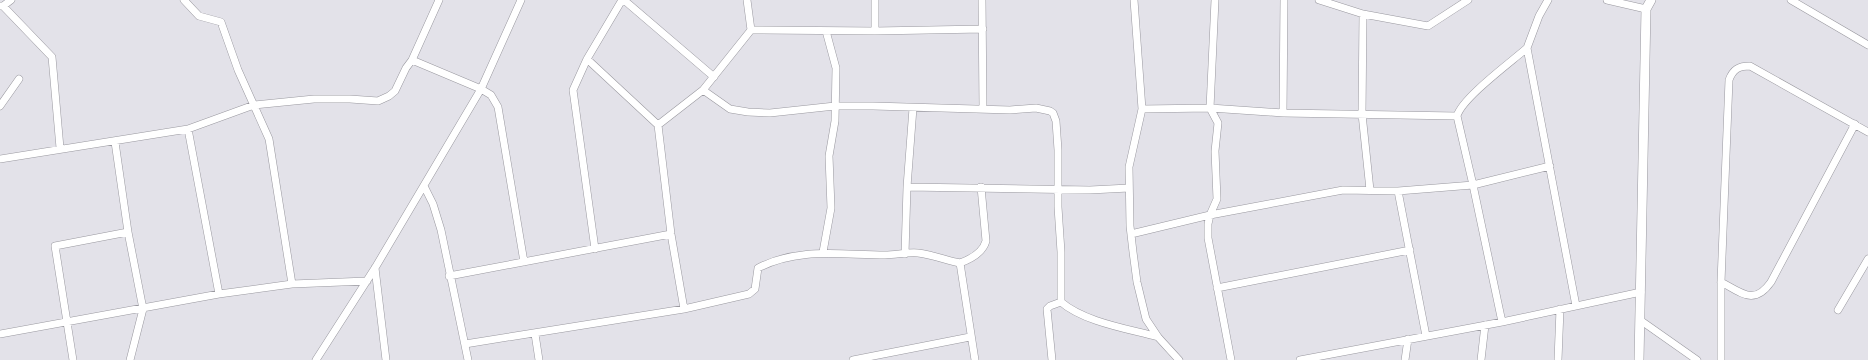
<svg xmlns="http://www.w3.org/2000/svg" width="1868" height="360" font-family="'Archivo Narrow',sans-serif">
<rect width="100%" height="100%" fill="#e3e2e9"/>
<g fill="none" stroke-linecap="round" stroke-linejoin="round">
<defs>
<path id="minor" d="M184 0 199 16 221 22 238 70 269 139 292 284
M624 0 714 77
M982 0 983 108
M1134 0 1142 109 1129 167 1130 226 1133 252 1137 282 1146 319 1158 337 1179 360
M1319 0 1363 14 1428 26 1468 0
M1548 0 1539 16 1527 48 1576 306
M1607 0 1646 9
M1791 0 1868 45
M0 6H3L52 57 60 148
M3 6 11 0
M1363 14 1362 114 1370 190
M751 30 875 31 983 29
M875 31V0
M587 59 658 125
M412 60 439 0
M703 90 730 109 748 112 770 113 835 106H873L1010 110 1036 108 1050 111 1053 113 1056 121 1058 150V207L1061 252V302C1084 322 1129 329 1158 337
M0 106 19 79
M1142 109 1210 108 1283 113 1457 116
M1283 113 1284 0
M188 129 219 294
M115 142 128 232 143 309 130 360
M0 159 188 129 254 105 314 99H350L378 101 389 96 395 91 406 68 412 60 481 89 491 95 498 107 524 262
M424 186 433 204 441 230 468 360
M907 187 1090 190 1129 188
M1398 191 1426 336
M1131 234 1210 215 1217 199 1215 151 1218 123 1210 108 1215 0
M595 249 573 90 587 59 622 0
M823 252 831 208 829 156 835 121 836 68 826 31
M905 254 907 187 913 108
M960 263C971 259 983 252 986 241L981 187
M375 268 386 360
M449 276 671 234
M1721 282C1742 293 1754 306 1771 282L1855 124
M1217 288 1410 250
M684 309 671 234 658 125 703 90 751 30 747 0
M1838 310 1868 259
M1640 320 1697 360
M1502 322 1473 185 1457 116C1462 98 1511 62 1527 48
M0 334 219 294 292 284 367 281
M535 334 539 360
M465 344 684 309 749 294 755 289 758 268C799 247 840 255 885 255 896 255 907 252 918 253 934 255 945 260 960 263L975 360
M73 360 55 246 128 232
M316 360 375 268 481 89 521 0
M853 360 970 337
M1052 360 1047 309 1050 306 1061 302
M1231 360 1208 238V224L1210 215 1343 190 1398 191 1473 185 1550 166
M1300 360 1502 322 1641 292
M1405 360 1408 339
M1481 360 1485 325
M1558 360 1560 309
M1721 360V282L1729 80C1733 69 1739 66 1750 66L1868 132"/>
<path id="tertiary" d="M1639 360 1646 9 1651 0"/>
</defs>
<use href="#minor" stroke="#99989f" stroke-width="8"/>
<use href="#tertiary" stroke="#99989f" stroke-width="10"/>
<use href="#minor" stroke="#fff" stroke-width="7"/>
<use href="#tertiary" stroke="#fff" stroke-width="9"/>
</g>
</svg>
